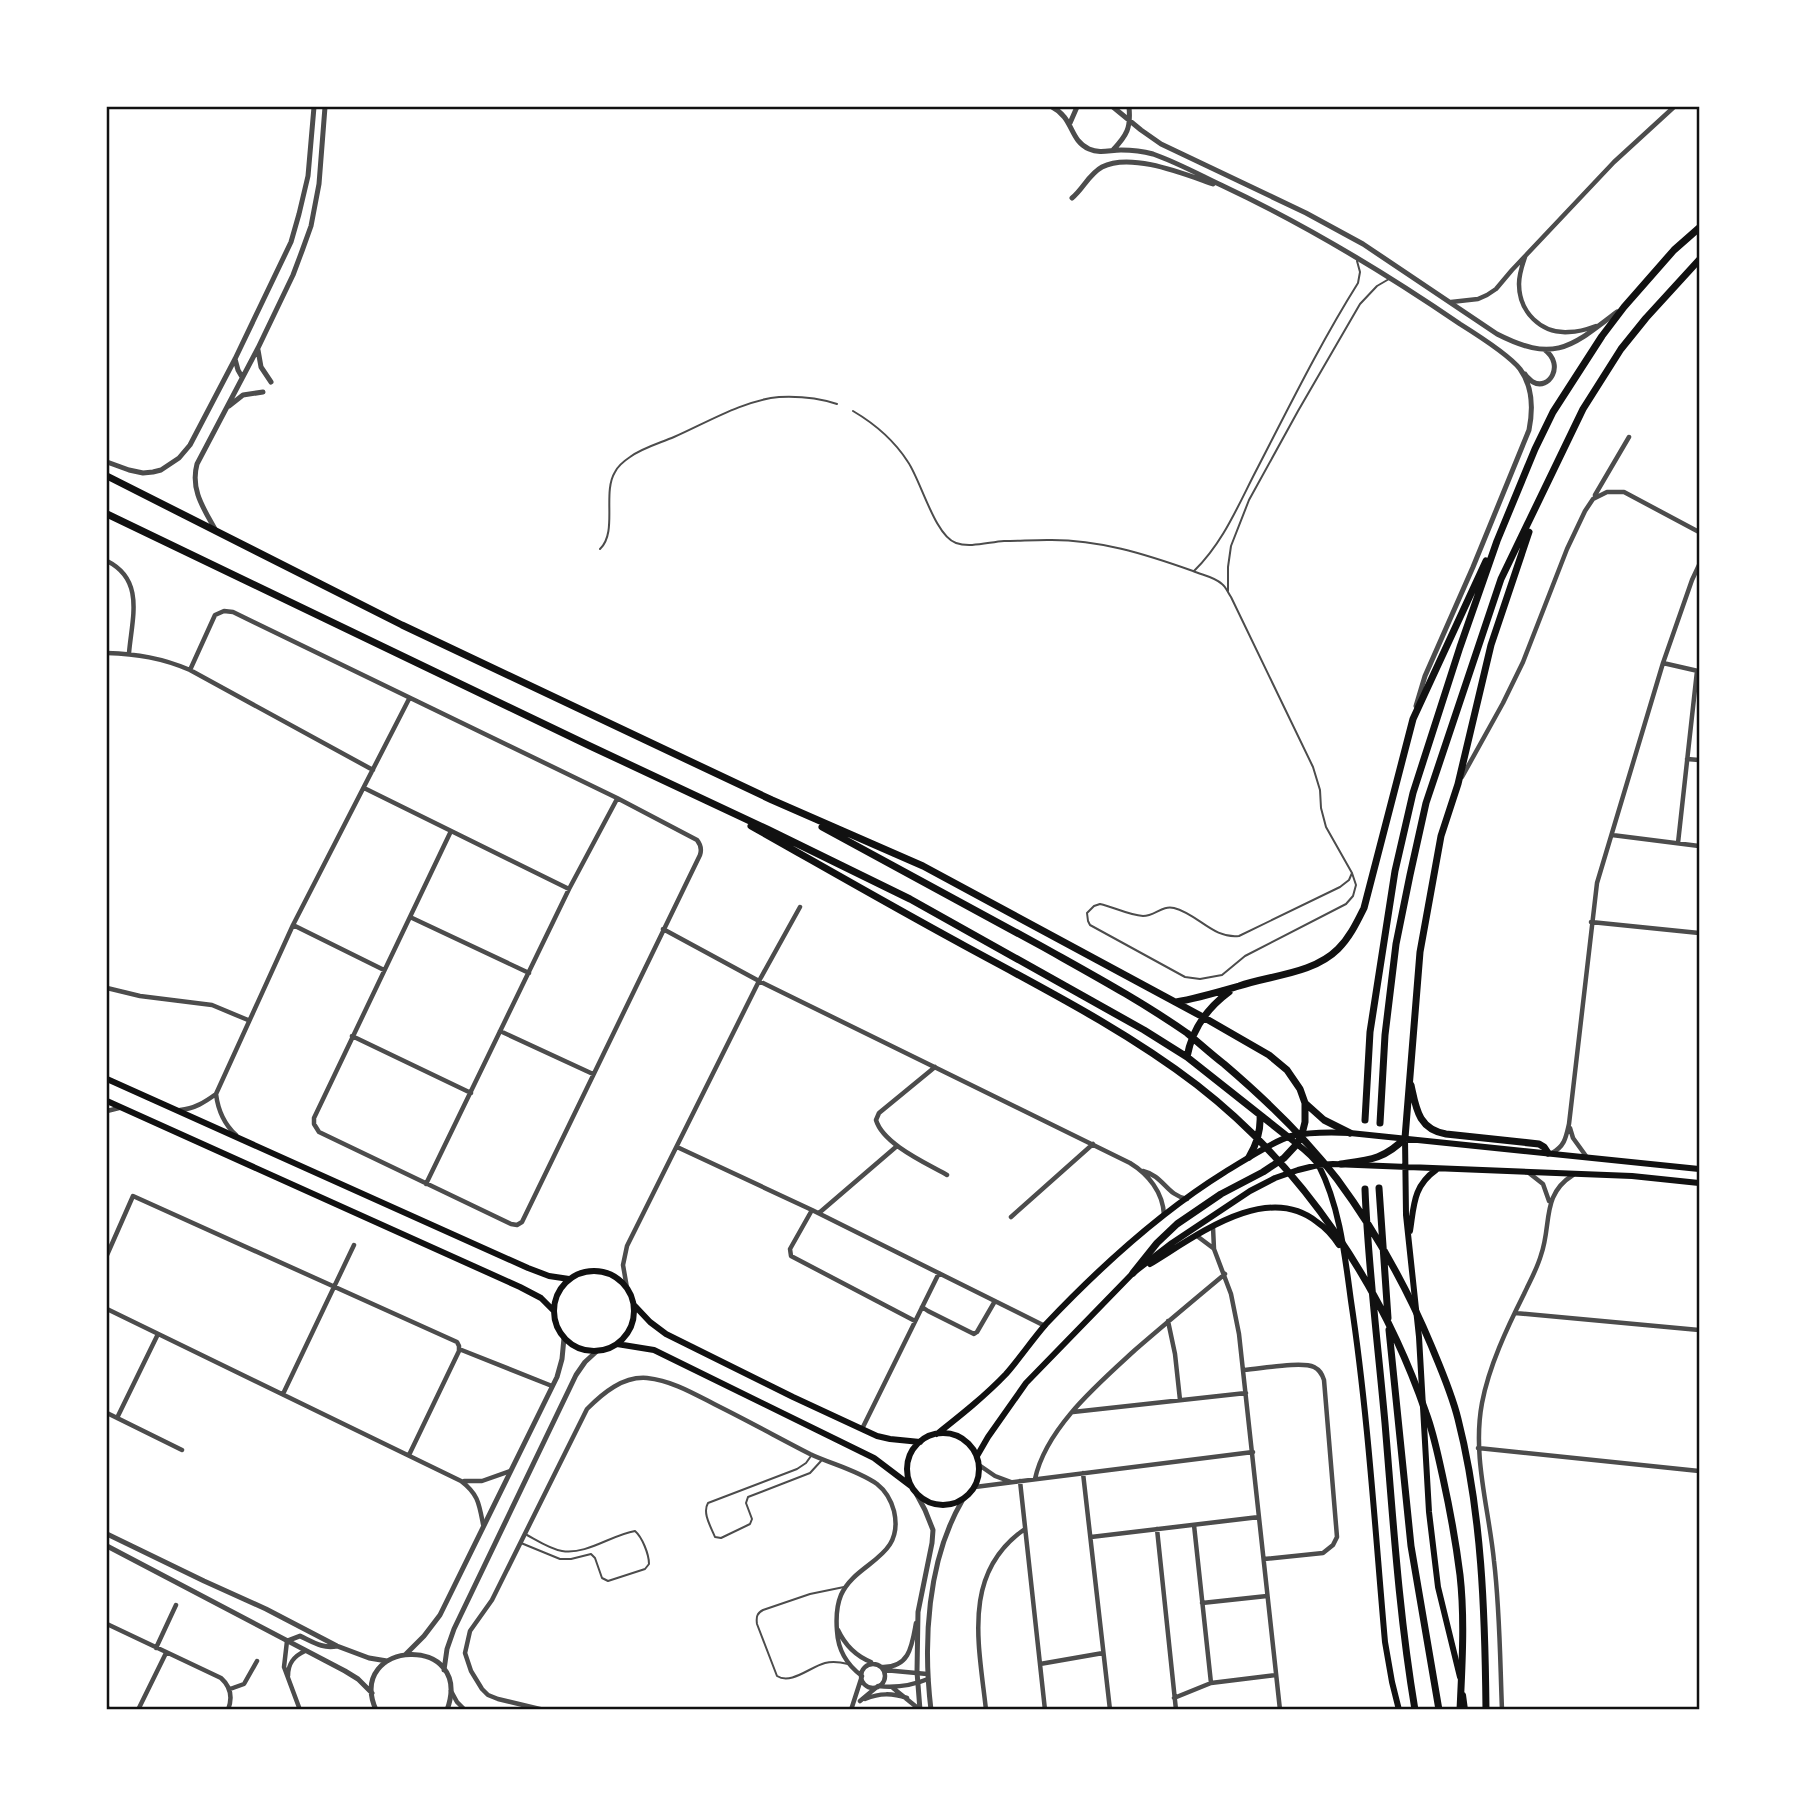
<svg xmlns="http://www.w3.org/2000/svg" width="1806" height="1817" font-family="'Archivo Narrow',sans-serif">
<rect width="100%" height="100%" fill="#fff"/>
<g fill="none" stroke-linecap="round" stroke-linejoin="round">
<path stroke="#4c4c4c" stroke-width="2" d="M853 411C875 424 894 440 908 462 921 481 935 536 956 543 970 548 989 542 1004 541 1018 541 1032 540 1047 540 1098 539 1145 554 1193 571 1202 575 1215 577 1222 584 1226 587 1228 593 1231 597L1313 767 1320 790 1321 808 1326 827 1352 873 1356 885 1353 896 1346 904 1245 956 1222 975 1200 979 1185 977 1090 925 1088 921 1087 913 1094 906 1100 904C1114 907 1128 915 1143 916 1155 916 1162 905 1174 908 1198 914 1213 939 1239 936L1340 887 1349 880 1352 873
M600 549C618 532 602 493 615 472 618 466 624 461 630 457 642 448 660 443 674 437 706 423 744 400 779 397 799 396 819 398 837 404
M1194 571C1224 542 1239 503 1258 467 1290 405 1321 342 1358 283L1360 272 1357 261
M1228 591V567L1231 546 1249 500 1298 411 1360 304 1377 286 1389 279
M811 1456 806 1463 797 1469 708 1503C702 1513 711 1527 715 1537L721 1538 750 1524 752 1519 746 1503 748 1497 810 1473 821 1461
M521 1543 560 1559H571L591 1554 595 1558 602 1578 608 1581 645 1569 649 1564C649 1554 642 1537 635 1531 611 1535 587 1555 562 1551 550 1549 538 1541 527 1535
M844 1587 810 1594 763 1610C757 1613 756 1617 757 1624L777 1676C791 1685 810 1667 825 1663 833 1661 840 1662 848 1664"/>
<path stroke="#4c4c4c" stroke-width="4.5" d="M1525 257C1522 266 1519 274 1519 284 1519 312 1541 334 1569 332 1578 332 1588 329 1596 326
M1451 302 1478 299 1487 295 1496 289 1512 270 1614 162 1674 107
M1595 495 1629 437
M107 561C145 580 132 618 129 653
M107 653C137 654 162 658 190 670L373 770
M1663 663 1698 671
M190 670 215 615 224 611 233 612 617 798 697 840C701 845 702 849 700 855L522 1222 517 1225 511 1224 319 1132 314 1124V1118L451 831
M1687 759 1699 760
M1462 777 1503 703 1523 662 1567 549 1585 511 1593 499 1607 492H1624L1699 532
M364 788 569 889
M1612 835 1699 846
M1678 843 1697 671
M410 917 529 973
M1591 922 1699 933
M293 925 384 970
M663 929 759 981 1130 1163C1148 1174 1163 1192 1164 1215
M107 988 140 996 212 1005 248 1020
M500 1031 593 1074
M352 1036 471 1093
M935 1067 879 1113 876 1120C883 1144 926 1163 947 1175
M216 1094C218 1110 224 1124 236 1135
M180 1110C194 1109 205 1102 216 1094L293 925 409 699
M107 1111 119 1108
M1570 1128 1573 1138 1586 1156
M677 1147 812 1210 1045 1326
M1552 1153C1565 1146 1566 1137 1569 1124L1597 883 1663 663 1692 580 1699 565
M1143 1171C1164 1176 1166 1195 1187 1199
M1529 1173 1543 1184 1549 1201
M426 1184 569 889 617 799
M812 1210 790 1249 791 1256 915 1321
M819 1213 897 1146
M1011 1217 1093 1144
M1213 1227 1214 1249 1231 1294 1239 1334 1280 1710
M1197 1236 1213 1248
M107 1255 133 1196 457 1342 459 1346V1351L409 1455
M627 1288 623 1265 627 1246 759 981 800 907
M922 1307 928 1311 974 1334 977 1332 995 1301
M107 1309 461 1481C478 1494 479 1503 483 1524
M1515 1313 1699 1330
M1168 1321 1175 1354 1180 1400
M459 1349 552 1386
M1244 1370C1260 1369 1301 1361 1314 1367 1320 1370 1322 1374 1324 1380L1337 1537 1333 1545 1323 1553 1264 1559
M283 1394 354 1245
M1073 1412 1246 1393
M107 1413 182 1450
M117 1418 158 1334
M862 1429 939 1273
M1478 1448 1699 1471
M979 1465 995 1476 1011 1482
M1083 1473 1110 1710
M1035 1479C1046 1428 1098 1384 1135 1350 1165 1324 1195 1299 1225 1274
M464 1481H482L510 1471
M1020 1481 1045 1710
M975 1487 1253 1452
M1194 1525 1211 1683
M1157 1529 1176 1710
M1091 1537 1259 1517
M1202 1603 1267 1596
M107 1624 221 1678C231 1687 233 1697 228 1710
M838 1630C845 1645 856 1656 871 1662
M287 1641 284 1667 300 1710
M156 1648 176 1605
M1040 1664 1103 1653
M861 1676a12 12 0 1 1 24 0a12 12 0 1 1-24 0Z
M882 1667C910 1668 912 1645 916 1623
M884 1670 927 1674
M288 1676C288 1663 294 1656 305 1651
M893 1688 919 1709
M230 1689 244 1684 257 1661
M451 1691 457 1702 465 1710
M1174 1698 1211 1683 1276 1675
M865 1699C880 1693 892 1693 907 1698
M860 1701 878 1686C896 1688 911 1686 928 1679
M107 1708 111 1710
M138 1710 166 1653
M544 1710 498 1699 488 1695 482 1689 471 1671 465 1653 470 1631 492 1600 587 1409C603 1393 623 1376 647 1378 674 1381 696 1395 720 1407 750 1422 779 1438 810 1454 831 1464 857 1470 877 1484 886 1491 891 1500 894 1511 905 1559 856 1561 841 1595 836 1607 836 1619 837 1631 838 1650 847 1665 862 1676L851 1710
M986 1710C979 1645 961 1573 1025 1529
M1502 1710C1500 1661 1500 1611 1494 1561 1489 1509 1472 1456 1482 1403 1489 1366 1507 1328 1524 1294 1530 1281 1537 1269 1541 1255 1552 1224 1541 1195 1573 1175"/>
<path stroke="#4c4c4c" stroke-width="5" d="M1052 107C1074 118 1069 140 1089 149 1100 154 1110 150 1121 150 1132 150 1142 151 1153 154 1176 162 1198 174 1221 185 1304 224 1384 272 1460 324 1476 334 1509 355 1520 369 1533 387 1533 410 1529 430L1473 567 1425 676 1416 706
M1113 107 1141 130 1161 144 1306 213 1363 244 1497 334C1554 363 1570 348 1617 312
M1070 123 1077 107
M1113 150C1127 135 1131 128 1129 107
M1072 198C1083 189 1089 174 1102 167 1131 152 1184 174 1213 184
M258 350 261 367 271 382
M235 359 238 370 242 377
M1525 374C1526 376 1531 381 1533 382 1549 391 1565 365 1545 350
M229 406 243 395 263 392
M107 462 129 470 143 473 153 472 161 470 179 458 190 445 235 359 291 242 299 214 308 176 314 107
M216 531C204 509 190 490 197 464L258 348 293 275 302 251 311 226 319 184 325 107
M917 1495 925 1510 933 1530 932 1543 918 1612 917 1672 920 1710
M107 1534 204 1581 266 1609 337 1646 369 1658 387 1661
M107 1546 345 1671 358 1679 372 1693
M287 1641 300 1636C313 1642 323 1649 337 1646
M406 1654 424 1636 440 1615 557 1377 562 1359 564 1338
M444 1670 447 1649 454 1629 576 1375 585 1362 597 1351
M376 1710C345 1639 475 1633 447 1710
M931 1710C923 1643 927 1561 962 1501"/>
<path stroke="#111" stroke-width="6" d="M107 1079 528 1268 549 1276 569 1279
M107 1101 520 1287 541 1298 553 1310
M1288 1137C1299 1146 1312 1154 1319 1166 1340 1207 1345 1257 1351 1301 1368 1414 1375 1529 1385 1642L1392 1682 1399 1710
M1405 1138 1406 1215 1419 1337 1429 1512 1438 1587 1460 1677
M1410 1231C1414 1206 1413 1186 1436 1170
M1150 1264C1195 1237 1266 1181 1317 1222 1326 1228 1333 1236 1339 1245
M554 1311a40 40 0 1 1 80 0a40 40 0 1 1-80 0Z
M634 1305 650 1322 666 1334 793 1397 877 1436 890 1439 920 1442
M617 1344 654 1350 874 1458 911 1486
M907 1469a36 36 0 1 1 72 0a36 36 0 1 1-72 0Z
M937 1434C961 1415 985 1396 1006 1374 1020 1358 1032 1340 1046 1324 1100 1267 1159 1213 1225 1172 1242 1162 1273 1141 1291 1136 1310 1132 1330 1132 1350 1133L1699 1169
M977 1456 988 1437 1026 1383 1133 1273 1172 1243 1250 1191 1275 1178 1298 1170 1318 1165 1333 1164 1632 1176 1699 1183
M1463 1695 1465 1710"/>
<path stroke="#111" stroke-width="7" d="M107 476 402 625 772 800 923 866 1203 1017 1269 1055 1287 1070 1300 1089 1305 1103V1122L1302 1134 1297 1144 1284 1158 1263 1172 1221 1194 1177 1224 1157 1243 1133 1273
M107 514 590 746 767 829 910 899 1144 1030 1187 1057 1288 1137
M751 826C822 866 893 907 965 946 1044 989 1125 1030 1197 1085 1304 1168 1382 1286 1426 1413 1434 1434 1438 1456 1443 1478 1450 1510 1456 1543 1460 1575 1465 1619 1462 1666 1460 1710
M822 827C895 867 969 907 1043 947 1091 974 1141 1001 1187 1033 1199 1043 1211 1054 1224 1064 1265 1099 1304 1136 1337 1179 1374 1229 1407 1288 1431 1345 1441 1369 1452 1394 1458 1419 1482 1513 1485 1613 1486 1710
M1176 1002C1198 998 1218 992 1239 986 1271 975 1313 974 1338 949 1350 937 1357 922 1364 908L1413 719 1486 561
M1187 1057C1192 1029 1206 1009 1229 992
M1411 1085C1416 1108 1418 1129 1446 1134L1539 1144 1544 1147 1548 1153
M1305 1103 1324 1120 1350 1133
M1365 1120 1370 1032 1395 871 1413 793 1460 647 1497 541 1535 449 1553 412 1602 336 1624 307 1674 250 1699 228
M1380 1123 1385 1035 1396 944 1410 875 1426 803 1501 579 1583 409 1621 349 1646 318 1699 260
M1249 1157C1257 1144 1261 1131 1260 1115
M1341 1164C1369 1160 1385 1159 1405 1138L1420 952 1441 836 1458 784 1491 645 1529 532
M1379 1188 1388 1318
M1365 1189C1368 1267 1378 1345 1385 1423 1393 1519 1399 1615 1415 1710
M1389 1330 1411 1546 1439 1710"/>
</g>
<rect width="1806" height="1817" fill="none" stroke="#ffffff" stroke-width="217"/>
<rect x="108" y="108" width="1590" height="1600" fill="none" stroke="#111" stroke-width="2.5"/>
</svg>
